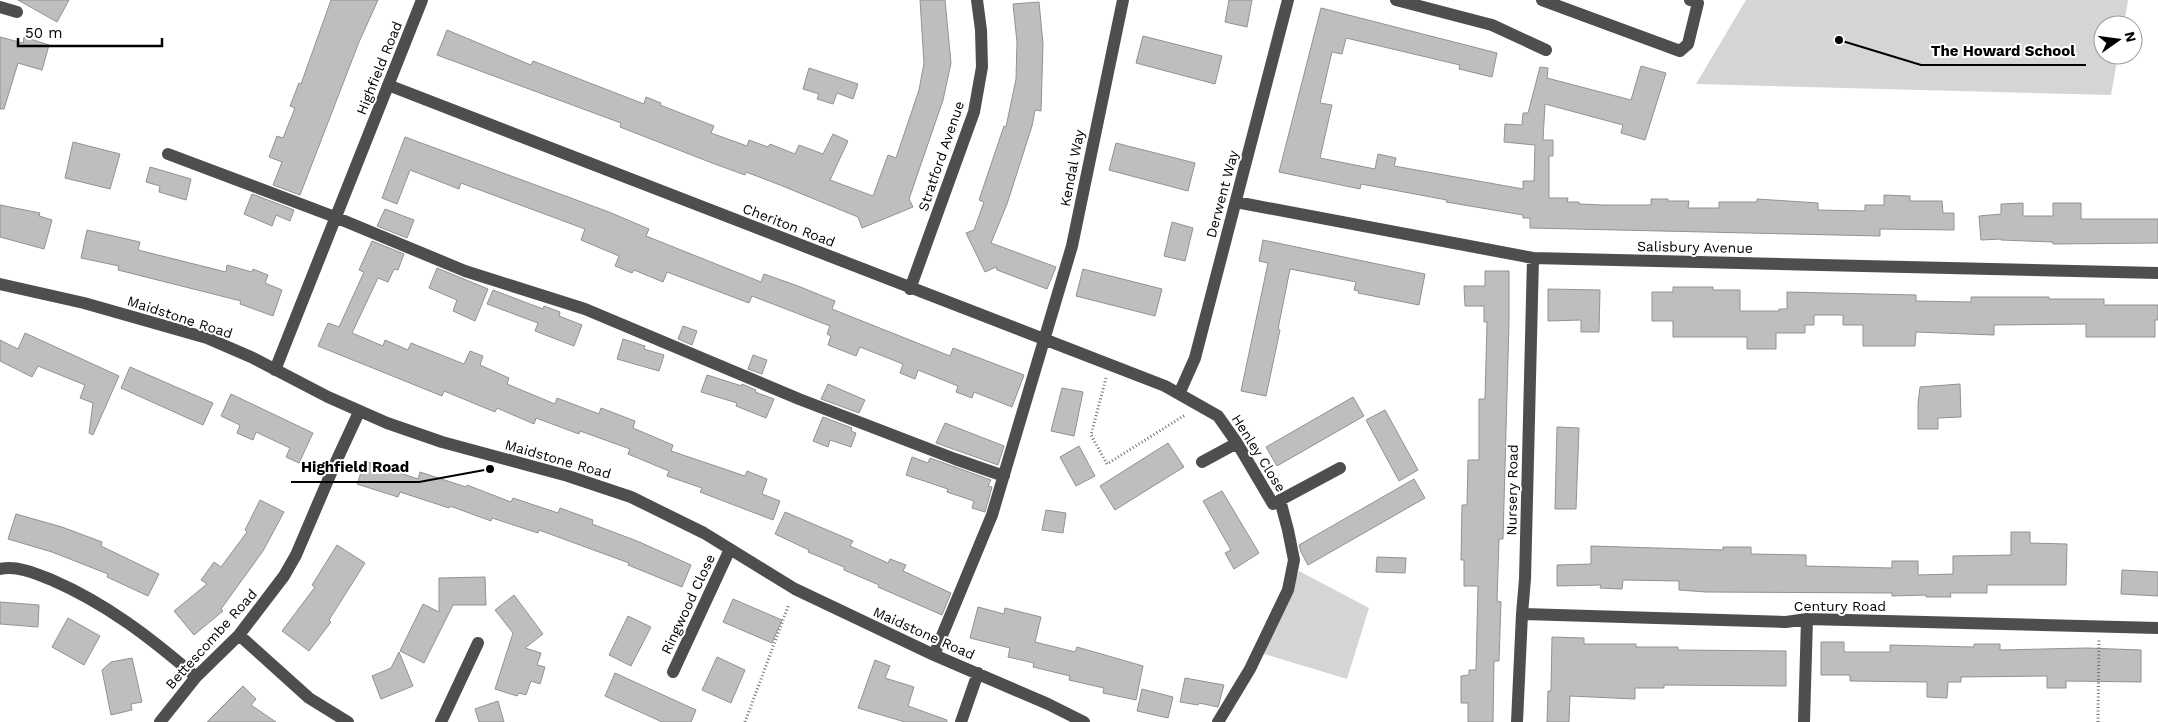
<svg xmlns="http://www.w3.org/2000/svg" width="2158" height="722" font-family="'Work Sans',sans-serif">
<rect width="100%" height="100%" fill="#fff"/>
<path fill="#d5d5d5" d="M1746 0H2128L2124 25H2103V55H2118L2111 95 1696 84Z
M1299 571 1369 608 1347 679 1261 653Z"/>
<path fill="#bebebe" stroke="#929292" d="M18 0H69L57 22Z
M331 0H378L359 42 300 195 273 185 282 162 269 157 277 136 283 138 295 108 290 106 299 83 301 84Z
M920 0H945L951 63 943 100 909 199 913 207 862 228 858 217 780 185 746 172 745 175 712 163 620 127 621 123 437 55 447 30 531 65 533 61 644 104 646 97 661 103 660 105 714 126 711 133 747 146 749 140 768 147 770 144 795 154 799 145 823 154 833 134 848 141 830 180 873 196 888 155 896 158 919 90 924 63Z
M1229 0H1252L1247 27 1225 22Z
M1039 2 1043 44 1041 111 1035 110 1032 126 1007 204 991 243 1056 267 1047 289 997 270 996 267 985 272 966 233 974 230 984 202 979 200 1004 126 1006 127 1016 79 1017 42 1013 4Z
M1321 8 1497 53 1492 77 1459 69 1460 65 1346 38 1342 54 1332 52 1320 103 1332 105 1320 158 1375 169 1378 154 1396 158 1394 166 1523 189V181H1534L1535 145 1504 142 1505 124 1522 125 1523 113H1528L1540 67 1548 68 1547 78 1631 100 1641 66 1666 73 1645 140 1621 133 1623 125 1545 104 1543 140H1553V156H1549V198H1568L1567 202H1579V204L1602 205H1651V199H1668V201H1689L1688 208H1719V202H1757V199L1818 203V210L1865 211V205H1884V195L1910 196V201H1942L1943 213H1954V230L1880 229V236L1530 228V218H1523V215L1446 202 1447 200 1361 184 1360 189 1279 172Z
M1143 36 1222 56 1215 84 1136 63Z
M0 37 23 43 24 37 49 45 42 70 18 63 4 109H0Z
M809 68 858 84 853 99 837 93 833 104 817 99 819 94 803 89Z
M405 137 609 212 649 229 646 236 761 282 764 274 798 286 835 301 832 309 950 356 953 348 1024 375 1012 407 974 392 972 398 956 392 958 386 918 370 915 379 900 373 903 364 860 347 856 356 828 345 831 336 827 334 830 326 752 296 749 303 667 272 663 282 634 270 632 273 615 266 619 256 581 240 585 229 461 183 459 189 410 170 397 204 382 198Z
M73 142 120 154 110 189 65 178Z
M1116 143 1195 163 1188 191 1109 170Z
M150 167 191 179 186 200 159 192 160 186 146 182Z
M252 194 294 210 290 221 276 215 272 226 244 214Z
M2023 203V216H2053V203H2081V219H2158V243L2053 244V242L2001 240V239L1981 240 1979 216 2001 214V204Z
M0 205 40 213 39 216 52 220 44 249 0 237Z
M385 209 414 220 407 238 377 226Z
M1172 222 1193 228 1185 261 1164 256Z
M87 230 140 242 138 250 226 272 227 265 252 272 253 269 268 275 265 283 282 290 273 316 240 304 241 301 118 270 119 266 81 258Z
M1263 240 1425 274 1419 305 1358 293 1359 291 1354 290 1356 282 1290 269 1278 329 1280 330 1266 396 1241 391 1268 263 1259 261Z
M372 241 404 254 398 270 394 269 388 282 378 278 352 333 383 346 385 340 408 350 411 343 464 364 470 351 483 356 480 365 509 378 507 384 555 404 557 398 599 414 601 408 635 421 633 428 673 445 671 451 745 476 747 471 767 479 762 494 780 501 773 520 700 492 702 488 667 476 669 471 628 454 630 449 580 431 579 434 536 418 534 424 497 408 495 412 444 391 442 396 318 346 328 323 339 327 364 272 359 270Z
M437 268 488 289 475 321 453 311 457 300 429 288Z
M1083 269 1162 289 1155 316 1076 296Z
M1485 271H1509V322L1503 539H1499L1497 601 1501 602 1499 661H1494L1493 722H1468V703H1461V676L1469 675V670H1476L1478 586H1464V560H1461L1462 505H1467L1468 460H1479V399H1485L1487 322H1484V306H1465L1464 286H1485Z
M1673 287H1713V290H1740V311H1779V309H1787V292L1916 295V301L1971 302V297H2049V299H2104V305H2158V320H2155V337H2086V324L1994 325V335L1916 332 1915 346H1863V325H1843V315H1814V325H1805V333H1776V349H1747V337H1673V321H1652V292H1673Z
M1548 289 1600 290 1599 332H1581V320L1548 321Z
M493 290 543 309 544 306 560 312 559 316 582 325 574 346 535 331 538 323 487 304Z
M683 326 697 331 692 345 678 339Z
M25 333 119 376 93 435 89 433 93 403 80 398 85 385 38 366 32 377 0 361V340L18 349Z
M623 339 645 346 644 349 664 355 659 371 617 359Z
M753 355 767 360 762 374 748 369Z
M130 367 213 403 203 425 121 388Z
M707 375 742 386V384L756 390 755 392 774 399 766 418 736 406 737 403 701 392Z
M828 384 865 400 859 413 821 399Z
M1960 384 1961 417 1938 418V429H1918V404L1920 387Z
M1062 388 1083 392 1074 436 1051 431Z
M231 394 313 433 299 463 286 457 290 448 256 432 253 440 237 433 240 425 221 416Z
M1353 397 1364 416 1277 466 1266 447Z
M1385 410 1418 470 1399 481 1366 420Z
M823 417 852 428 851 431 856 433 851 447 830 440 828 447 813 441Z
M945 423 1004 446 998 465 936 443Z
M1557 427 1579 428 1576 509H1555Z
M1168 443 1184 467 1115 510 1100 486Z
M1079 446 1095 476 1076 486 1060 457Z
M912 457 928 463 930 458 991 480 988 486 992 487 985 512 972 508 974 501 947 492 948 489 906 475Z
M365 461 418 479 420 472 466 487 467 485 511 502 513 498 558 513 560 508 593 520 592 524 637 541 691 565 682 587 628 565 629 563 539 530 538 533 492 518 491 521 450 506 449 508 400 492 398 497 357 484Z
M1414 479 1425 498 1308 565 1301 552 1299 545Z
M1222 491 1259 553 1234 569 1225 553 1231 550 1203 501Z
M260 500 284 512 263 551 221 609 223 611 194 635 174 611 207 584 201 580 214 562 221 567 247 532 245 530Z
M1046 510 1066 513 1063 533 1042 530Z
M785 512 853 541 850 546 888 563 890 559 906 565 903 571 951 593 942 615 878 587 879 585 844 570V567L808 552 809 550 775 534Z
M16 514 62 527 102 542 101 546 159 574 148 596 107 577 108 574 52 552 8 539Z
M2011 532H2030V543L2067 544 2066 585H1987V593H1950L1951 597H1926V595L1892 596V593L1706 592 1679 590V581L1623 580 1622 589 1600 588 1601 585 1557 586V565L1591 564V546L1723 550V547H1751V554L1806 555V566L1892 568V561H1918V575L1953 574V556L2011 555Z
M337 545 365 563 329 620 331 622 309 651 282 631 315 587 312 585Z
M1377 557 1406 558 1405 573 1376 572Z
M2122 570 2158 572V596L2121 594Z
M485 577 486 605H453L424 663 400 651 423 604 439 612V578Z
M514 595 543 634 525 648 541 653 537 665 545 667 540 684 531 681 526 695 519 693 517 696 495 689 513 633 495 610Z
M733 599 782 620 772 643 723 622Z
M0 602 39 605 38 627 0 624Z
M978 607 1004 614 1005 608 1041 617 1035 642 1075 652 1077 647 1143 666 1136 700 1103 693 1104 688 1069 680 1070 676 1033 667 1034 663 1008 657 1010 648 970 638Z
M628 616 651 627 631 666 609 655Z
M68 618 100 636 84 665 52 647Z
M1552 637 1584 638V644H1636V647H1678V650L1786 651V686L1664 685V688H1635V699L1570 696 1569 722H1547L1548 691H1551Z
M1821 642H1844V652H1890V645L1974 647V644H2000V650L2087 648 2141 650V682L2066 681V688H2047V676L1961 677V682H1948L1947 698 1927 697V682L1850 681V675H1821Z
M399 652 413 686 381 699 372 676 391 668Z
M717 657 745 670 731 703 702 690Z
M132 658 142 702 131 704 132 710 111 715 102 670 111 662Z
M875 660 890 666 885 678 914 687 908 706 947 720V722H905L858 708Z
M615 673 696 710 691 722H662L605 696Z
M1185 678 1224 685 1218 707 1199 703 1198 705 1180 702Z
M243 686 256 699 251 705 276 722H207Z
M1142 689 1173 697 1168 718 1137 711Z
M498 701 504 722H479L475 709Z"/>
<g fill="none" stroke-linecap="round" stroke-linejoin="round">
<path stroke="#707070" stroke-width="3" stroke-dasharray="1 2.5" stroke-linecap="butt" d="M1106 378 1091 435 1107 464 1185 415
M745 722 789 604
M2098 722 2099 640"/>
<path stroke="#4e4e4e" stroke-width="12" d="M1396 0 1492 25 1546 50
M1542 0 1680 51 1688 44 1698 3 1690 0
M0 7 17 12
M388 85 1165 386 1218 416 1237 443 1273 504 1340 468
M168 154 335 217 465 271 585 309 799 399 955 459 1004 476
M1236 202 1533 258 2158 273
M0 284 84 303 207 338 251 357 328 397 387 423 442 442 568 476 631 497 704 533 795 589 934 655 1048 704 1084 722
M910 289 974 112 982 67 981 30 977 0
M275 370 422 0
M1179 394 1195 358 1288 0
M1202 462 1237 443
M0 569C17 565 37 574 52 580 107 604 151 638 196 677
M1522 614 1786 622 1807 619 2158 628
M239 635 309 698 348 722
M934 655 992 515 1072 246 1123 0
M673 672 730 549
M160 722 196 677 239 635 284 576 296 555 334 466 359 412
M441 722 478 643
M961 722 978 673
M1218 722 1250 669 1288 590 1294 560 1288 530 1280 500
M1517 722 1522 614 1525 579 1533 258
M1804 722 1807 619"/>
</g>
<g text-anchor="middle" stroke-width="4" stroke-linejoin="round" paint-order="stroke">
<g font-size="14" fill="#000" stroke="#fff">
<text transform="translate(379 68) rotate(-68)" y="5">Highfield Road</text>
<text transform="translate(941 156) rotate(-71)" y="5">Stratford Avenue</text>
<text transform="translate(1072 168) rotate(-79)" y="5">Kendal Way</text>
<text transform="translate(1222 194) rotate(-75)" y="5">Derwent Way</text>
<text transform="translate(789 225) rotate(21)" y="5">Cheriton Road</text>
<text transform="translate(1695 247) rotate(1)" y="5">Salisbury Avenue</text>
<text transform="translate(180 317) rotate(18)" y="5">Maidstone Road</text>
<text transform="translate(1259 453) rotate(58)" y="5">Henley Close</text>
<text transform="translate(558 459) rotate(16)" y="5">Maidstone Road</text>
<text transform="translate(1512 490) rotate(-89)" y="5">Nursery Road</text>
<text transform="translate(688 604) rotate(-65)" y="5">Ringwood Close</text>
<text x="1840" y="611">Century Road</text>
<text transform="translate(924 633) rotate(24)" y="5">Maidstone Road</text>
<text transform="translate(211 639) rotate(-48)" y="5">Bettescombe Road</text>
</g>
</g>
<path fill="none" stroke="#000" stroke-width="2" d="M1839 40L1921 65H2086M490 469L419 482H291"/>
<g fill="#000" stroke="#fff" stroke-width="2">
<circle cx="1839" cy="40" r="5"/>
<circle cx="490" cy="469" r="5"/>
</g>
<g font-size="15" text-anchor="middle" font-weight="bold" fill="#000" stroke="#fff" stroke-width="4" stroke-linejoin="round" paint-order="stroke">
<text x="2003" y="56">The Howard School</text>
<text x="355" y="472">Highfield Road</text>
</g>
<g transform="translate(2118 40) rotate(76)"><circle r="24" fill="#ffffff" stroke="#999999"/>
<path d="M0-4L9 19L0 12L-9 19Z" fill="#000000"/>
<text y="-8" font-size="14" font-weight="bold" text-anchor="middle" fill="#000000">N</text>
</g>
<path d="M18 38v8h144v-8" fill="none" stroke="#000000" stroke-width="2.5"/>
<text x="25" y="38" font-size="15" fill="#000000" stroke="#ffffff" stroke-width="4" paint-order="stroke">50 m</text>
</svg>
